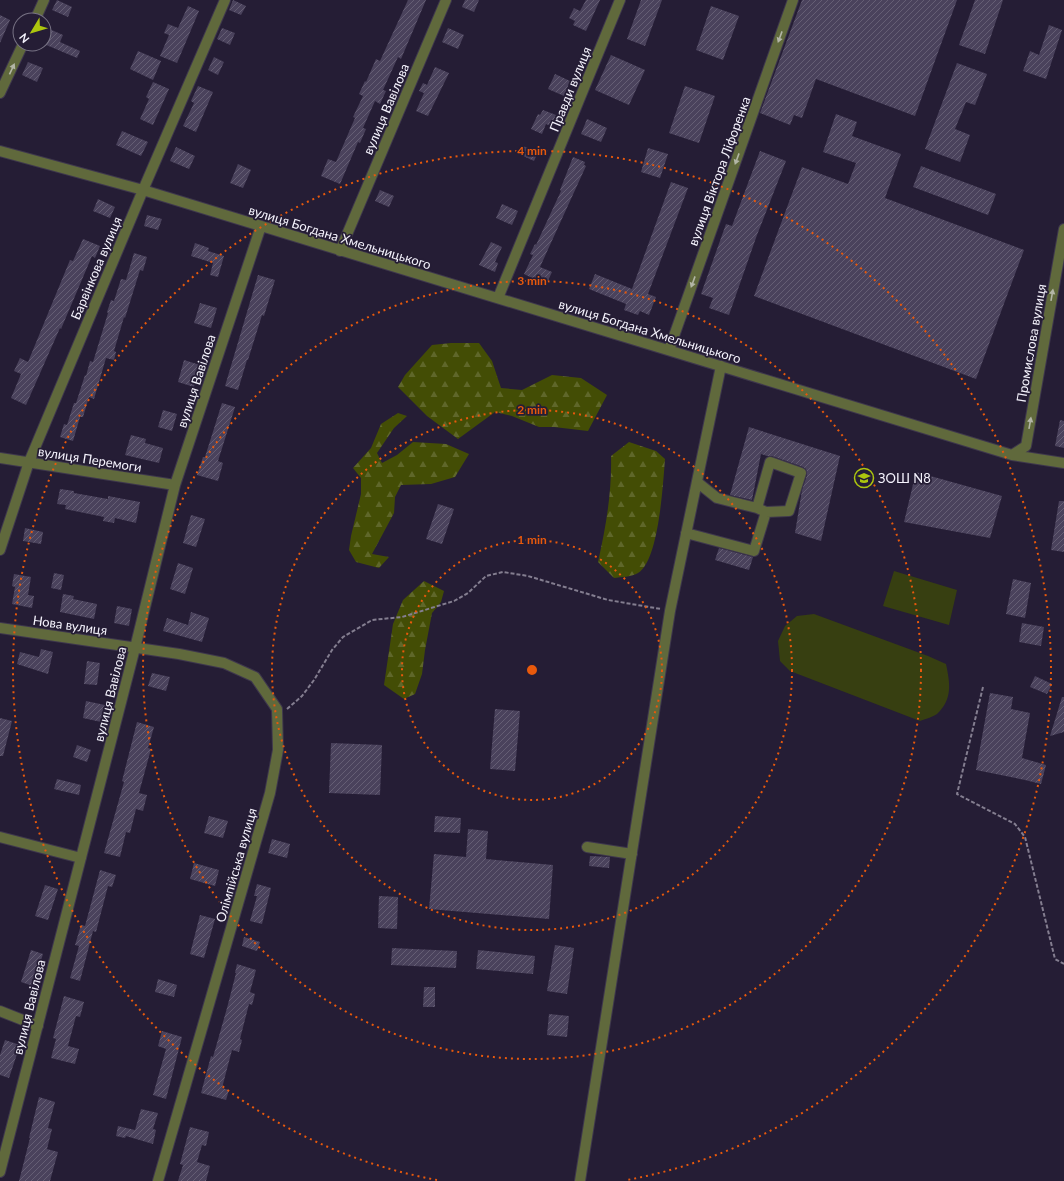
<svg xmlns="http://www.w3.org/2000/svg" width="1064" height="1181" font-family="Lato,sans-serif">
<defs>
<pattern id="forest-firs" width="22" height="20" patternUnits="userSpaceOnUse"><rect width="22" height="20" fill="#434d05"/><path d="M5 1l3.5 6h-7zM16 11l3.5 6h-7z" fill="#5f672a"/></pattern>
<pattern id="building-hatch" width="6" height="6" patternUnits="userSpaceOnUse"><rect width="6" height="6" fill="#4a425c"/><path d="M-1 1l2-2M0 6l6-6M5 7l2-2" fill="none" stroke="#655e74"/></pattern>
</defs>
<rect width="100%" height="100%" fill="#251d35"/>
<path fill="url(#forest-firs)" d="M451 343H479L492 361 501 388 522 390 552 375 581 378 607 395 588 431 554 427H539L512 416 495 412 458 439 427 416 398 387 405 375 432 345Z
M398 413 407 416 394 428 377 453 382 463 397 455 413 442 446 444 469 454 455 477 431 484 401 485 395 497 394 513 372 554 389 557 379 568 356 562 349 550 351 536 361 494V478L353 468 371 448 381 424Z
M629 442 656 451 665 459C663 483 659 561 638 573 632 577 621 577 614 578L598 562C606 527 612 491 611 456Z
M424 581 444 591 441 602 432 613 425 650 422 674 415 694 404 699 384 685 393 624 403 600Z"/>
<path fill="#373f11" d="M894 571 957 590 949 625 883 606Z
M814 614 928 656 946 664C950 683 953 699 937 714 933 717 925 719 920 721L790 671 780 661 778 641 785 626 797 616Z"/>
<path fill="url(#building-hatch)" d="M57 0 72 7 68 17 52 10Z
M233 0 246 6 241 15 229 10Z
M408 0H426L401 59 398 57 383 90 386 91 380 104 375 101 363 128 366 129 360 143 358 142 340 184 321 176 328 159 336 162 355 118 353 117 363 96 359 94 365 81 366 82 376 59 380 61Z
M465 0H479L474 12 462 7Z
M586 0H600L586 31 573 25 575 21 569 18 574 8 580 11Z
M641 0H662L645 46 627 39Z
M802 0H957L915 116 816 79 802 118 794 115 790 125 760 113Z
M975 0H1003L985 54 959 45Z
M188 6 199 11 177 63 160 56 169 35 164 33 168 24 178 28Z
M711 6 739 16 723 60 696 50Z
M0 15 10 20 0 43Z
M1049 25 1062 30 1046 79 1023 71 1030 51 1039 55Z
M47 28 63 35 60 42 80 51 77 58 44 44V35Z
M222 28 235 33 230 45 217 39Z
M448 28 464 35 458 49 442 42Z
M138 51 161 61 153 80 130 69Z
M611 55 645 70 629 105 595 90Z
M214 57 224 62 218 75 208 70Z
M28 62 43 68 37 82 22 75Z
M957 63 987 74 975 105 966 102 955 129 970 135 960 162 925 149Z
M435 67 449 73 428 116 416 111 424 93 419 91 423 83 427 85Z
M555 74 570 81 564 96 548 89Z
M153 82 169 89 153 125 140 119 149 99 146 97Z
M198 86 213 92 196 132 183 126 194 103 191 101Z
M685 86 715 96 699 143 669 133Z
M543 110 556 115 551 126 546 124 542 134 531 129 538 114 540 115Z
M836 114 857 122 852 136 901 154 885 198 1024 250 976 379 754 296 802 167 848 184 856 163 823 152Z
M587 119 607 128 601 142 581 134Z
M122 131 148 142 141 156 116 145Z
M523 146 538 152 534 161 519 154Z
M176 147 195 156 189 169 170 161Z
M648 148 668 154 660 178 641 172Z
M760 151 786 161 757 235 729 315 709 308 713 298 701 294 726 224 732 226Z
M573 157 585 162 584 165 586 166 540 267 552 272 546 285 524 274 533 255 530 254 535 244 536 245 561 191 560 190Z
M238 164 251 170 243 188 230 183Z
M921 166 996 194 988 215 913 187Z
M671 182 688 188 648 294 656 297 649 315 640 311 638 315 624 310 626 304 589 289 595 274 632 289Z
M380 190 394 196 389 207 375 201Z
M98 199 115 207 110 218 93 211Z
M502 204 518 211 512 225 496 218Z
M147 215 162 219 158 230 144 226Z
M83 239 100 246 95 258 92 256 61 329 60 328 26 405 11 398 21 374 14 371 20 358 28 362 70 260 73 261Z
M491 242 502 247 495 262 498 263 495 272 479 265Z
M195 243 209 248 208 251 224 256 218 277 210 275 213 263 191 256Z
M134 253 147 257 143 271 140 270 125 318 124 317 114 351 116 352 114 360 106 358 94 399 89 397 83 417H80L73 441 60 437 64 424 67 425 74 403H76L85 375 86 376 90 361 93 362 108 313 107 312 111 300 114 301 121 279 126 280Z
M258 275 275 280 264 316 262 315 248 360H247L238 390 225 386Z
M200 303 217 308 211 328 194 323Z
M184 360 200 365 194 387 178 382Z
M222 403 235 407 218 461 223 463 218 481 197 475 203 457H205Z
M163 410 177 414 172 431 158 427Z
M1060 420 1064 421V448L1055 446Z
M749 427 840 456 821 541 795 533 802 490 807 475 806 469 803 467 772 456H767L761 454 752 500 730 495Z
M131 435 146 439 145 443 163 448 159 463 125 455Z
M916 472 1002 496 990 538 904 522Z
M60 489 74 491V493L108 499V496L140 502 136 523 115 518 114 523 103 521 104 517 65 509 66 505 57 504Z
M1059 501H1064V552L1051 550Z
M438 504 454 509 442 544 426 539Z
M191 515 205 519 196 547 183 543Z
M25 528 43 532 41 544 23 541Z
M719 548 753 557 749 570 715 560Z
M178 563 193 568 185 594 170 589Z
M54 573 64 575 61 590 51 588Z
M14 574 31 577 28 595 34 596 32 608 12 604 15 587 12 586Z
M1013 579 1031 583 1025 618 1006 614Z
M63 594 74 596 73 599 97 604 94 619 60 612Z
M117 606 132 609 129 626 114 623Z
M191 612 209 618 202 642 163 631 167 618 188 625Z
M1022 623 1044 627 1041 646 1019 642Z
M41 649 53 652 48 674 17 664 20 652 39 657Z
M87 661 100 663 97 685 84 684Z
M152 673 170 677 166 691 148 686Z
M1035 676 1052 684 1047 694 1030 687Z
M990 693 1013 697 1011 709 1030 713 1022 758 1046 765 1041 784 1025 780 976 770Z
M1062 697H1064V732L1050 736Z
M86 701 105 705 101 722 83 718Z
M495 709 520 711 515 771 490 769Z
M0 718 12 721 3 756H0Z
M137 722 154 727 148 748 151 749 139 793 147 795 143 811 136 809 130 833 126 832 120 857 104 853 124 782 122 781Z
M331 743 382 745 380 795 329 793Z
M77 745 91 750 87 762 73 757Z
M57 779 81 785 79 795 54 789Z
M209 816 228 821 223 838 204 833Z
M435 816 461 818 460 833 434 832Z
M468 829 488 831 486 859 553 865 549 919 429 909 434 854 466 857Z
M272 839 290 844 287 858 268 853Z
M590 856 610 857 609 868 589 866Z
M194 863 219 870 215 886 190 879Z
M100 870 116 875 112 887 108 886 96 932 93 931 80 981 70 978 79 946 75 945 81 925 85 926Z
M257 884 271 888 262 924 250 921 257 896H254Z
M45 885 58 889 48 920 35 916Z
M379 896 398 897 397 929 378 928Z
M200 915 215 919 204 958 190 954Z
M244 937 260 942 257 951 242 946Z
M555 945 574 948 567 994 547 991Z
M392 948 457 951 456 968 391 965Z
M31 950 43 954 33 986 21 982Z
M478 950 535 956 533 974 476 969Z
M237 964 256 970 250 992 255 994 252 1005 249 1004 240 1039 242 1040 239 1052 232 1050 222 1088 229 1090 226 1100 201 1093 211 1056 213 1057 227 1008 236 973H235Z
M158 979 177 985 174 997 155 992Z
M424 987H435V1007H423Z
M64 996 84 1002 80 1017 76 1016 68 1046 79 1049 75 1064 51 1058 56 1039 53 1038Z
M549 1014 569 1016 567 1037 547 1035Z
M162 1031 182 1037 166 1099 153 1095 166 1049 158 1046Z
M5 1040 20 1045 9 1078 0 1075V1055Z
M39 1097 55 1102 48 1128 52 1129 47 1149 58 1152 50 1181H19L30 1138H29Z
M141 1109 158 1113 153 1129 156 1130 153 1144 126 1136 125 1138 116 1136 118 1126 135 1130Z
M190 1127 209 1132 206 1146 202 1145 197 1162 210 1166 206 1181H178L183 1165 180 1164Z"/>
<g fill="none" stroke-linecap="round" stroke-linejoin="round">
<defs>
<path id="minor" d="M35 20 44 0
M0 93 23 44
M0 151 143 190 1012 455 1064 463
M340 251 446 0
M498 298 620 0
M669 350 793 0
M1012 455 1026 446 1064 229
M0 458 175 485
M697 482 717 498 757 508 770 462 801 473 789 511 766 512 757 508
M686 533 754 551 766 512
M0 550 29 462 143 190 225 0
M0 628 179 654 224 663 255 677 277 709 278 750 270 793 158 1181
M0 837 81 858
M587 847 632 854
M0 1011 38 1026
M0 1172 135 648 175 485 261 226
M580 1181 670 611 721 366"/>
</defs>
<use href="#minor" stroke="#3e374d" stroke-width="12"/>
<path stroke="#847e90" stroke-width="2" stroke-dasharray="4 2" stroke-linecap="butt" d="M983 687 957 794 1015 824 1025 837 1055 959 1064 964
M287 709 302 696 314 680 332 650 343 637 372 620 402 617 454 601 468 593 486 576 503 572 528 576 608 600 661 609"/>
<use href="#minor" stroke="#60693c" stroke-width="10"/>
</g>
<defs><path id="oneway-solid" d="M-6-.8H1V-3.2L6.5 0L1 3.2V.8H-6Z"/></defs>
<g fill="#b2b5a6">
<use href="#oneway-solid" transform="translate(780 37) rotate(110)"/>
<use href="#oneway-solid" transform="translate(12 69) rotate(-65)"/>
<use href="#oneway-solid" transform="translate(737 159) rotate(110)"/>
<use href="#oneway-solid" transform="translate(693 282) rotate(110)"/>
<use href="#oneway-solid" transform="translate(1052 295) rotate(-80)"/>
<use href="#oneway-solid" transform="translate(1030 423) rotate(-80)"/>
</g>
<g fill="none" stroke="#e8590c" stroke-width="2" stroke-dasharray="2 4">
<circle cx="532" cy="670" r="130"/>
<circle cx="532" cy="670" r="260"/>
<circle cx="532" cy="670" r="389"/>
<path d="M437 1180A519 519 0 1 1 627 1180"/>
</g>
<defs>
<symbol id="school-ring" viewBox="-11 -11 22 22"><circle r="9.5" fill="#251d35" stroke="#adc60e" stroke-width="1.5"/><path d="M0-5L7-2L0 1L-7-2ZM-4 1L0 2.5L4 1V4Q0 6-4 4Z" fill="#adc60e"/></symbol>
</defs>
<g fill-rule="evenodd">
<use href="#school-ring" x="853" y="467" width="22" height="22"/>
</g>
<g text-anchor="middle" stroke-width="3.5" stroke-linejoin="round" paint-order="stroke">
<g font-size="13" fill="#f5f3fd" stroke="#251d35">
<text transform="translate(570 89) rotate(-68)" y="5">Правди вулиця</text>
<text transform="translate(386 109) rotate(-67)" y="5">вулиця Вавілова</text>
<text transform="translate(719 171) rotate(-70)" y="5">вулиця Віктора Ліфоренка</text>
<text transform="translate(340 237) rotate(17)" y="5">вулиця Богдана Хмельницького</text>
<text transform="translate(96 268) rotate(-67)" y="5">Барвінкова вулиця</text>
<text transform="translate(650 331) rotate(17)" y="5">вулиця Богдана Хмельницького</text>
<text transform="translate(1031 343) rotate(-80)" y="5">Промислова вулиця</text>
<text transform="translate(196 381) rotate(-72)" y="5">вулиця Вавілова</text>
<text transform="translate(90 459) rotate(9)" y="5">вулиця Перемоги</text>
<text transform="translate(70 625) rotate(8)" y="5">Нова вулиця</text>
<text transform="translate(110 694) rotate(-76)" y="5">вулиця Вавілова</text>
<text transform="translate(236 865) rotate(-74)" y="5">Олімпійська вулиця</text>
<text transform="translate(29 1007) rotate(-76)" y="5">вулиця Вавілова</text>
</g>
<g font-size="13" fill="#f5f3fd" stroke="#251d35" text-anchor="start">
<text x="878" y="483">ЗОШ N8</text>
</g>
</g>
<circle cx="532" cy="670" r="6" fill="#e8590c" stroke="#251d35" stroke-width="2"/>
<g font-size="12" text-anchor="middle" font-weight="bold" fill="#e8590c" stroke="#251d35" stroke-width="3.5" stroke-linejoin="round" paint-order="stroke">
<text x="532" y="155">4 min</text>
<text x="532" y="285">3 min</text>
<text x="532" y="414">2 min</text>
<text x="532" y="544">1 min</text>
</g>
<g transform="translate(32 32) rotate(232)"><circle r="19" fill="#251d35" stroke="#787385"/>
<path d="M0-3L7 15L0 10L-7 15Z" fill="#adc60e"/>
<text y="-6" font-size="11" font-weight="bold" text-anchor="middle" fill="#f5f3fd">N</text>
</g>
</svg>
